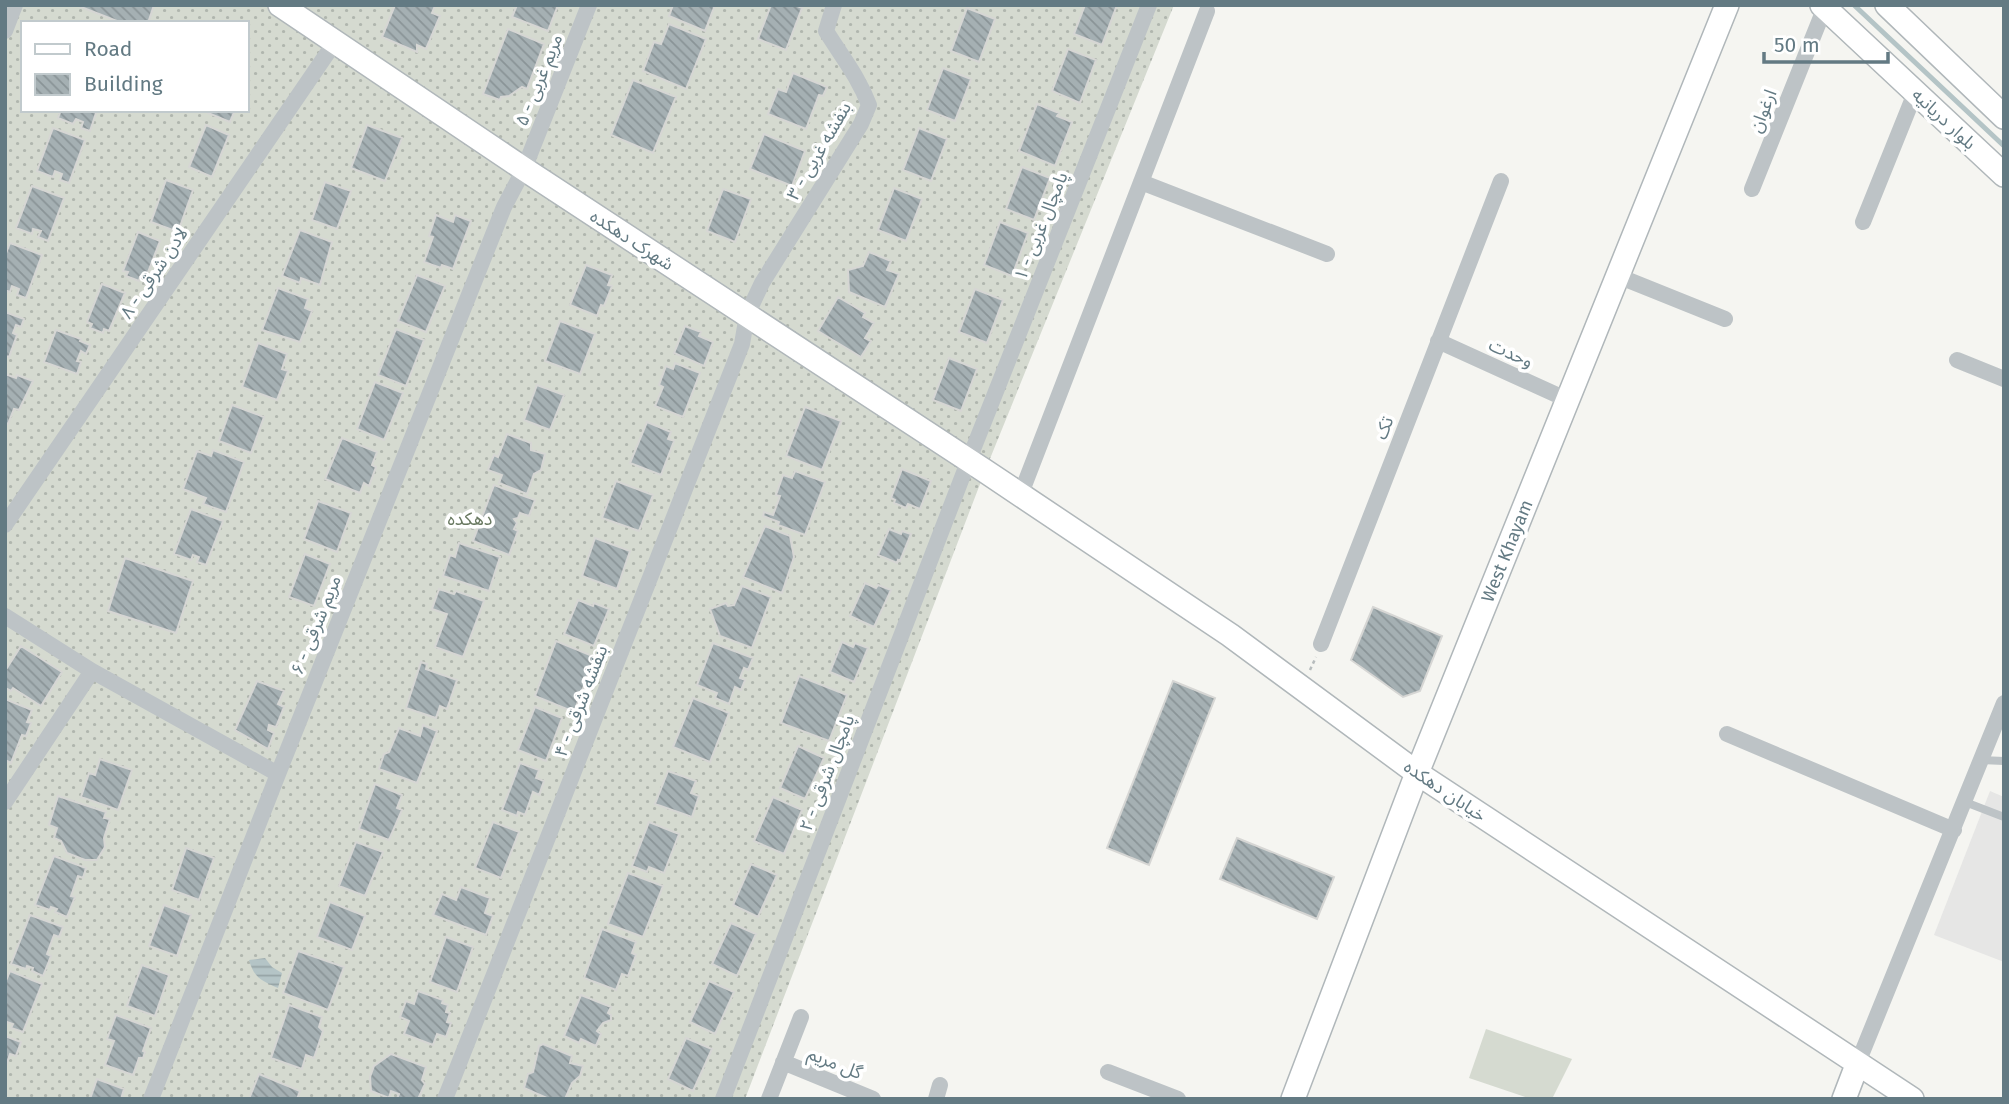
<svg xmlns="http://www.w3.org/2000/svg" width="2009" height="1104" font-family="'Fira Sans','Noto Sans Arabic',sans-serif">
<defs>
<pattern id="garden-dots" width="8" height="8" patternUnits="userSpaceOnUse" patternTransform="scale(1.75)"><rect width="8" height="8" fill="#d5dad0"/><path d="M2 2h.1M6 6h.1" fill="none" stroke="#b0b6ae" stroke-width="1.8" stroke-linecap="round"/></pattern>
<pattern id="water-rules" width="6" height="5" patternUnits="userSpaceOnUse" patternTransform="scale(1.75)"><rect width="6" height="5" fill="#b4c4c6"/><path d="M0 2.5h6" fill="none" stroke="#96a4a6"/></pattern>
<pattern id="building-back-hatch" width="6" height="6" patternUnits="userSpaceOnUse" patternTransform="scale(1.75)"><rect width="6" height="6" fill="#a5b0b3"/><path d="M-1 5l2 2M0 0l6 6M5-1l2 2" fill="none" stroke="#8a9497"/></pattern>
</defs>
<rect width="100%" height="100%" fill="#f5f5f1"/>
<path fill="#e6e6e5" d="M1990 791 2004 797V962L1934 935Z"/>
<path fill="url(#garden-dots)" fill-rule="evenodd" d="M5 5H1174L985 471 745 1099H5ZM23 23H247V110H23Z"/>
<path fill="#d5dad0" d="M1486 1029 1572 1059 1552 1099H1531L1469 1078Z"/>
<path fill="url(#water-rules)" d="M265 958 272 967 282 973 278 988C262 981 254 978 249 960Z"/>
<g fill="none" stroke-linecap="round" stroke-linejoin="round">
<path stroke="#b4c4c6" stroke-width="5" d="M1854 5 2004 146"/>
</g>
<path fill="url(#building-back-hatch)" stroke="#d6d6d4" stroke-width="2" d="M76 5H154L148 23H122Z
M395 5 435 6 432 13 440 16 426 49 417 45V52L382 37Z
M517 5H558L548 31 512 17Z
M673 5H715L705 31 669 16Z
M771 5H795L802 8 786 50 758 39Z
M1085 5H1117L1102 45 1074 34Z
M967 8 995 19 979 62 951 51Z
M669 24 706 39 686 89 643 71 654 42 661 44Z
M508 29 544 44 527 89 522 87 509 96 501 97 500 100 483 94Z
M1068 49 1096 60 1080 103 1052 91Z
M943 68 971 79 955 121 927 110Z
M793 73 827 87 823 96 819 95 806 129 768 114 778 89 786 92Z
M633 80 676 97 653 153 611 135Z
M1037 104 1059 113 1057 116 1072 122 1055 166 1019 151Z
M61 110H97L90 131 81 128 83 122 76 119 73 124 58 118Z
M209 110H235L230 122 208 113Z
M206 125 229 135 212 177 189 167Z
M367 125 402 138 385 181 351 168Z
M53 128 85 140 69 183 60 180 62 174 55 171 53 177 37 171Z
M919 128 947 139 931 181 903 170Z
M764 134 805 151 792 186 750 169Z
M1022 167 1050 178 1034 220 1006 209Z
M166 180 193 190 178 232 151 222Z
M325 182 351 191 337 229 312 220Z
M32 186 64 198 48 241 38 237 41 231 33 229 32 234 16 228Z
M894 188 922 199 906 241 878 230Z
M723 189 751 199 735 242 707 231Z
M436 215 453 222 455 215 471 221 453 269 442 265 441 268 424 262 433 237 429 236Z
M1000 222 1028 233 1012 276 984 265Z
M300 230 332 242 320 285 301 278 300 283 282 276Z
M138 232 160 241 145 280 140 277 139 281 126 276 128 272 123 271Z
M10 243 42 255 26 298 17 295 19 289 12 286 10 292 5 290V256Z
M869 252 891 261 887 270 899 274 885 307 849 292 848 270 863 266Z
M586 265 612 275 608 285 612 286 604 306 601 305 597 316 570 305Z
M417 275 445 286 426 332 398 321Z
M102 284 125 293 109 331 104 329 103 333 90 328 92 324 87 322Z
M278 288 308 299 305 308 312 311 300 342 262 330Z
M975 289 1003 300 987 343 959 332Z
M838 297 865 313 863 317 874 323 865 338 871 341 861 357 818 331Z
M5 312 24 319 21 327 16 325 13 333 17 335 9 357 5 356Z
M560 321 595 334 580 374 545 361Z
M685 326 701 332 699 336 713 342 704 366 674 353Z
M396 329 424 340 406 386 378 375Z
M56 330 81 339 80 341 90 345 86 354 81 351 77 361 81 362 77 374 44 362Z
M258 343 287 354 282 369 288 371 277 400 242 387Z
M949 358 977 369 961 411 933 400Z
M675 363 700 373 683 417 655 406 663 387 659 385 666 366 673 369Z
M5 374 16 378 17 375 33 381 19 410 14 409 8 424 5 423Z
M375 382 403 393 384 440 357 429Z
M537 385 564 395 550 430 524 420Z
M232 405 264 417 251 453 219 441Z
M805 407 841 421 822 470 786 456Z
M647 422 671 432 668 439 674 441 661 475 630 463Z
M507 434 531 443V450L545 454 541 470 534 474 527 494 499 483 502 475 488 470 494 455 498 457Z
M342 438 377 452 372 465 376 467 369 486 364 483 360 493 325 479Z
M213 450 244 462 226 512 203 504 206 498 183 489 197 451 211 456Z
M902 469 931 481 920 509 908 504 906 508 894 503 895 500 891 498Z
M795 471 825 482 805 535 778 525 779 522 763 516 764 512 773 515 780 496 776 495 783 475 792 478Z
M616 481 653 495 639 531 602 518Z
M494 485 535 500 529 516 520 513 518 518 514 519 517 523 514 529 518 531 509 555 473 541Z
M318 501 351 513 337 552 304 539Z
M191 509 223 521 206 565 197 562 199 557 193 555 191 560 174 554Z
M765 526 790 536 794 557 782 593 743 577Z
M889 529 901 534 902 531 911 534 900 561 898 560 897 563 878 555Z
M595 538 630 551 617 589 582 576Z
M459 543 500 557 489 591 443 576 450 555 455 557Z
M305 554 330 564 314 606 289 597Z
M125 558 193 581 176 633 108 611Z
M865 583 876 588 878 585 891 590 874 627 850 616Z
M742 586 771 597 752 648 720 636 710 609 726 603 728 606 734 605Z
M439 589 454 594 456 591 484 601 463 657 435 647 447 614 432 609Z
M578 600 593 606 594 603 609 609 594 646 564 634Z
M1373 607 1442 636 1420 691 1403 697 1351 660Z
M556 641 595 657 574 712 535 696Z
M842 642 853 647 855 643 868 648 854 682 830 672Z
M713 643 753 658 748 670 744 668 740 678 745 680 741 690 735 687 729 704 715 698 717 693 697 685Z
M21 646 62 672 41 706 13 688 11 691 5 688V671Z
M421 662 427 664 426 669 457 680 447 709 440 706 436 718 406 708Z
M799 676 847 695 829 741 781 723Z
M257 681 284 691 278 704 284 707 276 727 269 725 268 730 274 733 268 749 235 730Z
M1173 681 1215 698 1149 865 1107 848Z
M693 698 729 713 710 762 673 747Z
M5 699 32 710 27 722 31 723 26 736 22 735 11 763 5 760Z
M535 707 562 718 546 761 518 750Z
M423 725 437 731 417 783 379 769 384 754 389 752 399 728 420 736Z
M798 746 824 758 805 799 780 788Z
M100 759 132 770 118 810 81 797 89 773 95 775Z
M520 763 539 770 536 778 544 781 539 795 533 792 525 815 518 812 517 816 502 810Z
M668 771 696 781 691 793 699 796 692 817 655 804Z
M375 784 402 795 397 808 402 810 389 840 359 829Z
M58 796 106 812 104 818 110 819 104 838 105 847 97 860H85L67 853 61 841 54 838 57 828 49 825Z
M773 797 802 810 784 854 754 841Z
M493 822 519 832 501 878 475 868Z
M649 822 679 834 664 873 649 867 647 872 632 866Z
M1237 838 1334 877 1317 919 1220 879Z
M356 842 383 852 365 896 339 886Z
M186 848 214 858 199 900 172 890Z
M54 856 86 868 83 878 78 876 71 896 75 897 67 917 55 912 57 909 51 907 50 910 35 905Z
M751 864 777 875 758 917 733 905Z
M628 873 663 886 643 937 608 924Z
M461 887 490 898 485 913 493 916 486 935 433 915 442 894 456 900Z
M330 902 365 916 352 950 317 937Z
M164 905 191 915 177 956 149 946Z
M30 915 63 927 59 937 54 935 47 954 51 956 43 976 32 971 33 968 27 966 26 969 11 964Z
M731 923 756 934 737 976 712 964Z
M602 929 636 942 632 953 636 955 628 976 622 974 616 990 584 978Z
M446 937 473 947 457 992 430 982Z
M298 951 344 967 328 1010 283 993Z
M142 965 169 975 155 1016 127 1006Z
M10 971 42 984 23 1032 11 1028 13 1024 7 1022 5 1026V983Z
M709 981 734 992 715 1034 690 1022Z
M418 991 443 1000 442 1003 448 1005 446 1012 450 1013 447 1022 451 1023 446 1037 437 1034 433 1045 404 1034 409 1021 400 1017 406 1001 414 1004Z
M581 995 611 1007 608 1013 611 1015V1020L603 1023 597 1031 601 1034 596 1046 581 1039 579 1043 564 1036Z
M289 1005 322 1017 319 1027 323 1031 314 1058 306 1055 302 1069 271 1058Z
M116 1015 151 1028 143 1051 145 1052 143 1058H139L133 1075 105 1065 114 1041 107 1039Z
M5 1036 21 1042 16 1056 10 1054 5 1069Z
M686 1038 712 1049 693 1091 668 1079Z
M543 1044 572 1056 570 1063 583 1066 580 1076 572 1083 565 1099H549L524 1088 528 1074 533 1072 539 1046Z
M391 1054 426 1067 422 1080 425 1084 418 1099H397L399 1094 391 1091 389 1098 371 1091 370 1077 374 1066Z
M259 1074 300 1091 297 1099H249Z
M97 1079 124 1089 121 1099H90Z"/>
<g fill="none" stroke-linecap="round" stroke-linejoin="round">
<defs>
<path id="secondary" d="M280 5 524 169 985 471 1230 635 1417 773 1912 1099
M1822 5 2004 175
M1887 5 2004 117
M1293 1099 1417 773 1727 5
M1844 1099 1857 1065"/>
</defs>
<use href="#secondary" stroke="#b0b7ba" stroke-width="26"/>
<path stroke="#b7bcbd" stroke-width="2.5" stroke-dasharray="3.5 3.5" stroke-linecap="butt" d="M1310 670 1316 657"/>
<path stroke="#bdc3c6" stroke-width="8" d="M1981 760 2004 761
M1965 802 2004 817"/>
<path stroke="#bdc3c6" stroke-width="16" d="M5 31 15 5
M1141 182 1327 254
M1752 189 1825 7
M1863 222 1915 93
M1618 276 1725 319
M1438 341 1568 400
M1957 360 2004 379
M1020 496 1207 11
M5 525 335 42
M5 616 92 671 278 774
M1321 644 1501 181
M1727 734 1954 830
M5 802 92 671
M783 1062 873 1099
M1857 1065 2004 703
M1108 1072 1178 1099
M151 1099 278 774 504 207 524 169 589 5
M445 1099 742 344 747 315 762 283 861 124 869 105C858 76 842 57 826 31L834 5
M723 1099 968 462 1149 5
M769 1099 801 1017
M936 1099 940 1085"/>
<use href="#secondary" stroke="#fff" stroke-width="23"/>
</g>
<g text-anchor="middle" stroke-width="7" stroke-linejoin="round" paint-order="stroke">
<g font-size="18" fill="#637a83" stroke="#fff">
<text transform="translate(539 80) rotate(-68)" y="6">مریم غربی - ۵</text>
<text transform="translate(1763 111) rotate(-68)" y="6">ارغوان</text>
<text transform="translate(1944 119) rotate(43)" y="6">بلوار دریانیه</text>
<text transform="translate(819 151) rotate(-60)" y="6">بنفشه غربی - ۳</text>
<text transform="translate(1041 226) rotate(-68)" y="6">پامچال غربی - ۱</text>
<text transform="translate(632 240) rotate(33)" y="6">شهرک دهکده</text>
<text transform="translate(154 273) rotate(-56)" y="6">لادن شرقی - ۸</text>
<text transform="translate(1511 353) rotate(24)" y="6">وحدت</text>
<text transform="translate(1384 428) rotate(-69)" y="6">تک</text>
<text transform="translate(1507 551) rotate(-68)" y="6">West Khayam</text>
<text transform="translate(316 625) rotate(-68)" y="6">مریم شرقی - ۶</text>
<text transform="translate(581 701) rotate(-69)" y="6">بنفشه شرقی - ۴</text>
<text transform="translate(827 773) rotate(-69)" y="6">پامچال شرقی - ۲</text>
<text transform="translate(1445 791) rotate(34)" y="6">خیابان دهکده</text>
<text transform="translate(835 1063) rotate(22)" y="6">گل مریم</text>
</g>
<g font-size="18" fill="#6a7a62" stroke="#fff">
<text x="470" y="525">دهکده</text>
</g>
</g>
<rect width="2009" height="1104" fill="none" stroke="#637a83" stroke-width="14"/>
<rect x="21" y="21" width="228" height="91" fill="#ffffff" stroke="#c1cacd" stroke-width="2"/>
<rect x="35" y="44" width="35" height="10" fill="#ffffff" stroke="#c1cacd" stroke-width="2"/>
<text x="84" y="56" font-size="21" fill="#637a83">Road</text>
<rect x="35" y="74" width="35" height="21" fill="url(#building-back-hatch)" stroke="#c1cacd" stroke-width="2"/>
<text x="84" y="91" font-size="21" fill="#637a83">Building</text>
<path d="M1764 52v10h124v-10" fill="none" stroke="#637a83" stroke-width="3.5"/>
<text x="1774" y="52" font-size="21" fill="#637a83" stroke="#ffffff" stroke-width="5" paint-order="stroke">50 m</text>
</svg>
